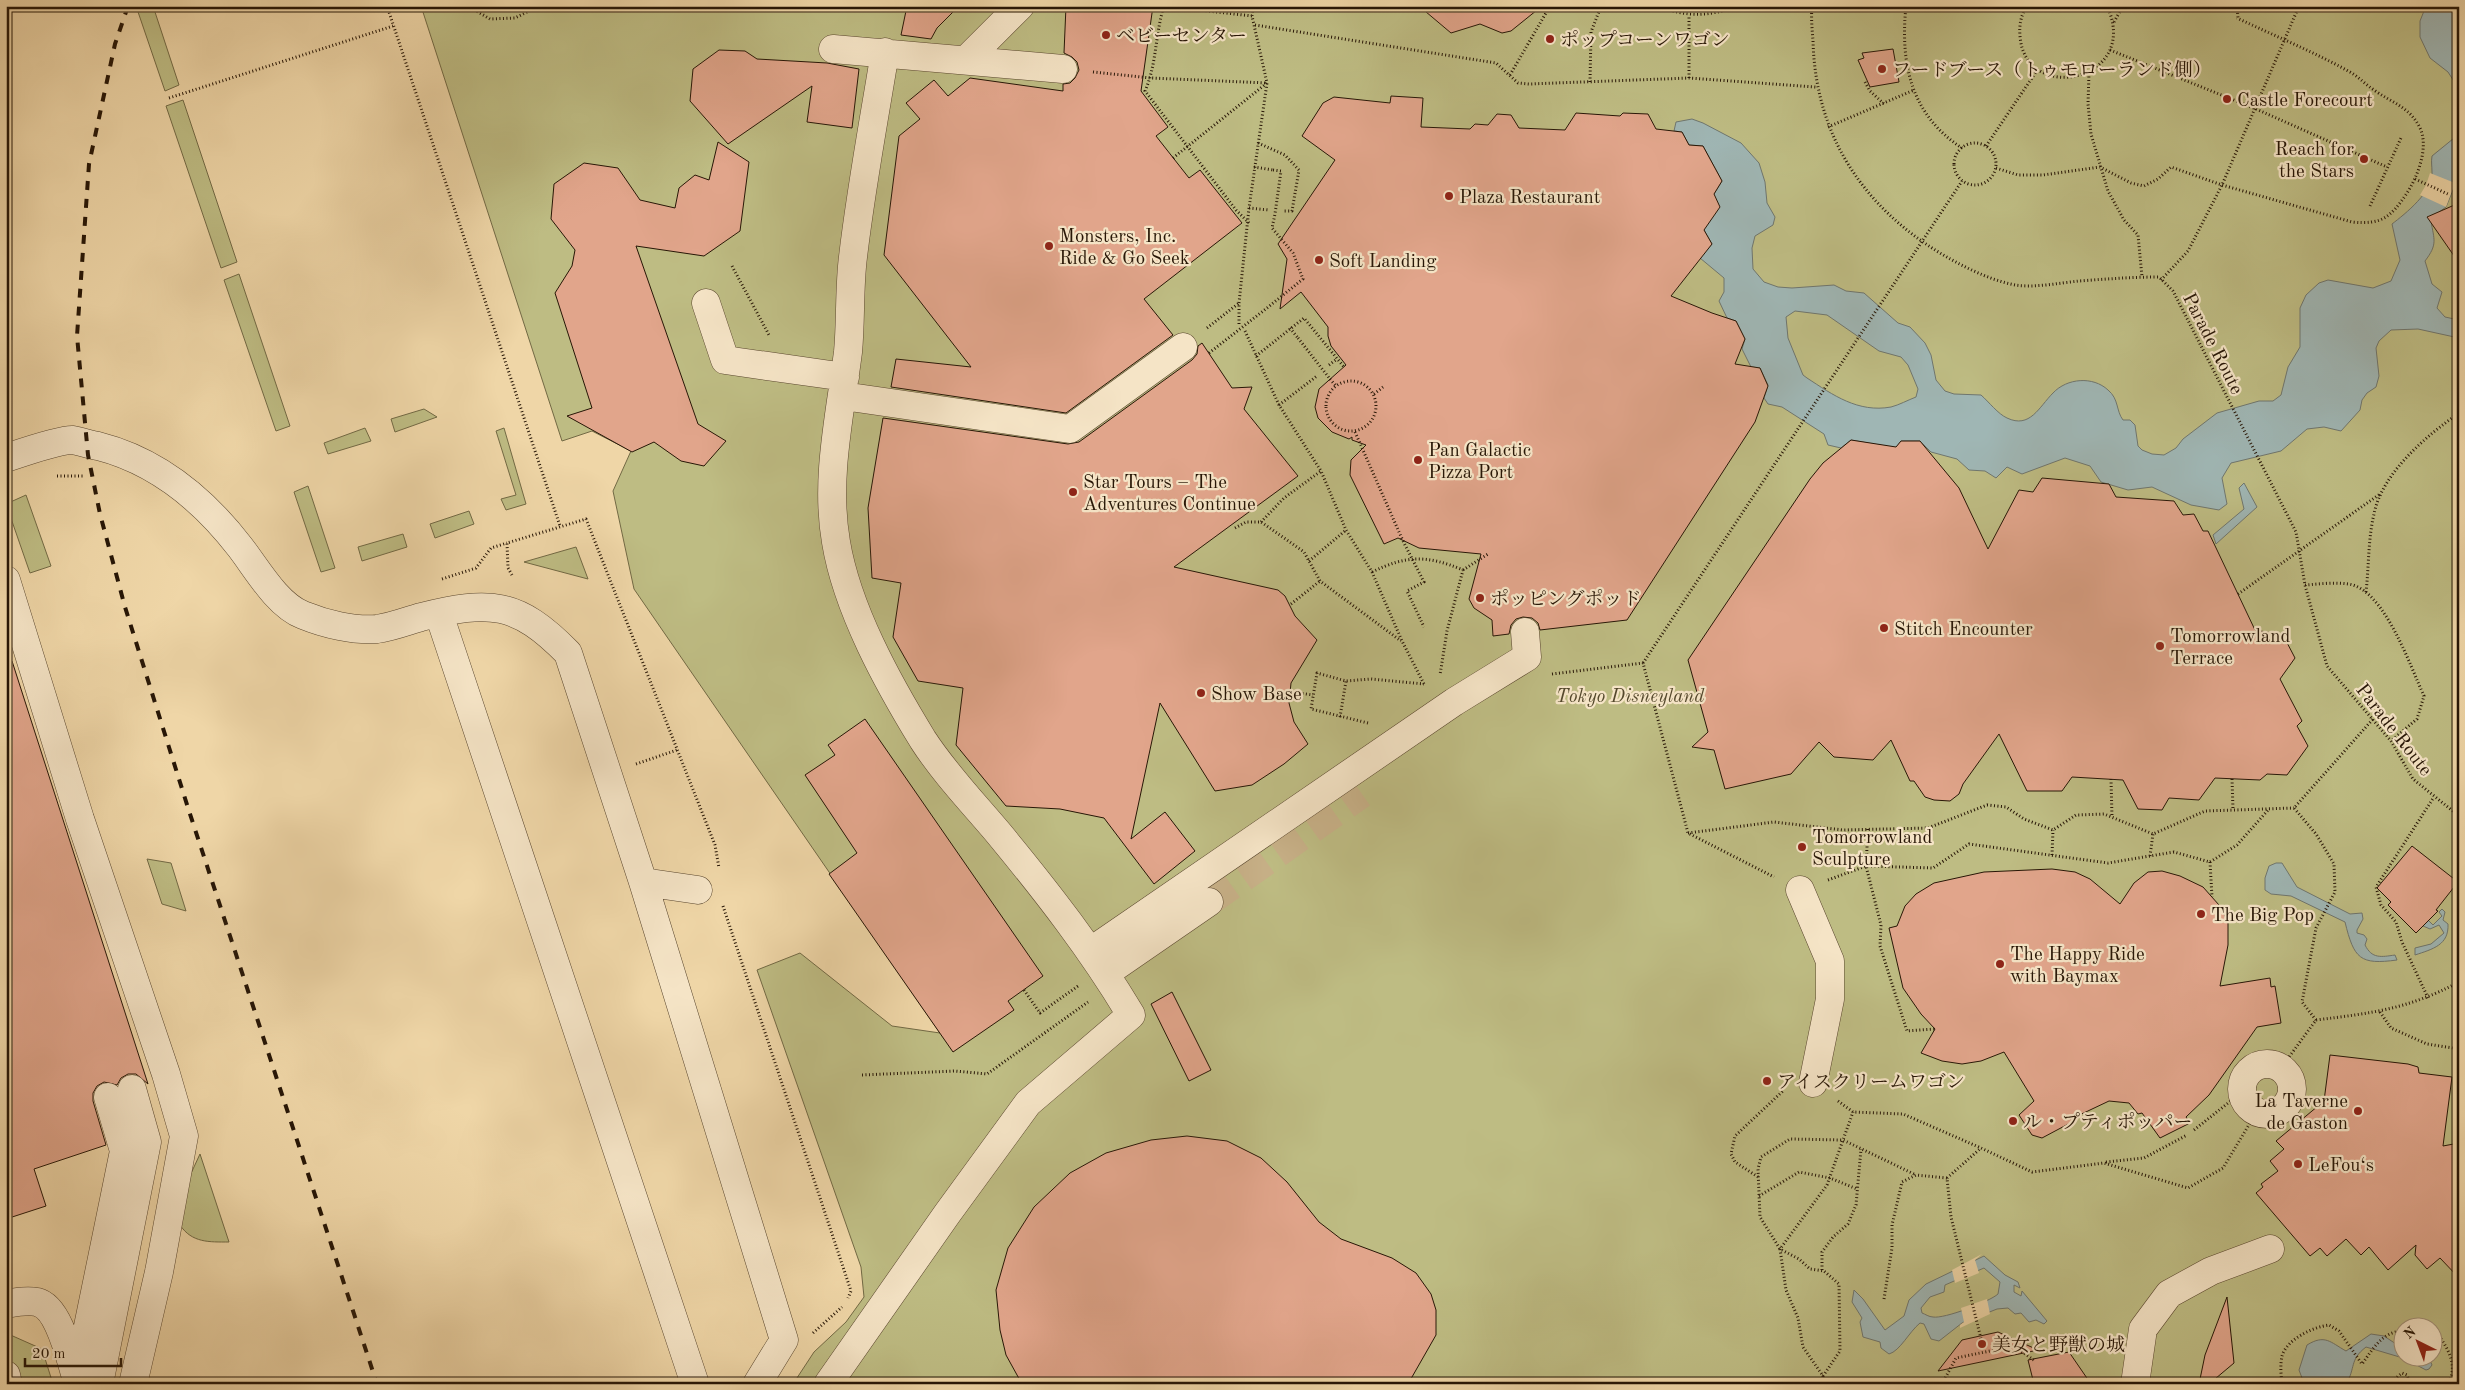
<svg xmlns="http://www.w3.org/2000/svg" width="2465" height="1390" font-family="'Old Standard TT','Noto Serif JP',serif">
<rect width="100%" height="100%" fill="#efd6a7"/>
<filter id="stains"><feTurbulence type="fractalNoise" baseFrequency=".004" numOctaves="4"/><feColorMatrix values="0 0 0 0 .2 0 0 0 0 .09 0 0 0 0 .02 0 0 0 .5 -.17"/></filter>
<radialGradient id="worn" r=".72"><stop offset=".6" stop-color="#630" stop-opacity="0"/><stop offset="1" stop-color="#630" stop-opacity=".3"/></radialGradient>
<path fill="#bebc83" stroke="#726944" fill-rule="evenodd" d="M136 6H153L179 85 165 91Z
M421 6H2459V1384H793L814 1352 846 1322 864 1297 861 1267 757 970 800 953 892 1026 940 1033 634 589 613 491 631 451 592 431 562 441ZM2402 1328H2432V1358H2402Z
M183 100 237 262 221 268 166 106Z
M239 274 290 426 276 431 224 280Z
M424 409 437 417 395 432 391 419Z
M365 428 371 441 328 454 324 443Z
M504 428 526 504 506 510 501 499 516 495 496 431Z
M308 486 335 568 321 572 294 492Z
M26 495 51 566 30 573 6 504Z
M469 511 474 524 435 538 430 524Z
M403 534 407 547 362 561 358 547Z
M576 547 588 579 524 562Z
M147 859 171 863 186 911 162 904Z
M200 1154 229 1242C209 1242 192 1243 180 1225L187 1182Z
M6 1333 42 1349 53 1384H6Z"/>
<path fill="#9fb6b4" stroke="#6f766e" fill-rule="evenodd" d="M2426 6H2459V89L2448 72 2430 58 2420 37V21Z
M1692 119 1703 123 1741 143 1759 163 1765 182 1767 203 1775 217 1773 225 1755 236 1752 248 1753 269 1764 282 1778 287 1792 288 1834 285 1846 291 1864 293 1898 323 1910 327 1925 343 1931 355 1936 380 1945 391 1954 394 1981 395C1989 402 1998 414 2007 418 2030 429 2039 407 2053 393 2067 378 2093 376 2108 390 2119 399 2116 411 2123 420H2130L2135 425 2138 446 2142 450 2152 454 2164 455 2176 448 2183 439 2217 413 2259 401H2273L2281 395 2288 367 2300 347V308L2306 295 2319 283 2328 280 2373 288 2391 281 2400 260 2392 224C2405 214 2434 191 2432 172 2432 166 2431 162 2432 156L2459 134 2457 171 2459 175 2446 207 2435 215 2431 221C2434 240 2438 244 2425 261L2432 284 2442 292 2437 308 2445 317 2459 320V338L2418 329 2391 330 2379 341 2376 348 2379 376 2376 387 2367 393 2362 400 2360 410 2341 431 2324 427 2307 429 2281 451 2231 463 2222 478 2227 504 2219 510 2191 505 2152 487 2128 490 2101 482 2090 466 2065 458 2022 474 2007 467 1996 478 1985 471 1969 470 1957 459 1931 452 1920 441H1901L1896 448 1851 440 1841 448 1828 445 1824 434 1782 407 1768 404 1764 398 1768 385 1760 368 1751 367 1742 349 1745 339 1736 321 1727 318 1719 301 1724 292V278L1700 258 1712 244 1704 230 1714 194 1722 181 1703 146 1689 145 1682 132 1674 131 1676 122ZM1795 311 1827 315 1879 351 1901 357 1908 365 1918 389 1916 397C1908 400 1899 405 1891 407 1858 413 1833 395 1807 378L1803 375 1788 338 1786 317Z
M2244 483 2257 507 2216 544 2213 535 2244 509 2239 488Z
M2276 863H2282L2297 887 2350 914 2362 913 2363 919 2357 930V933L2364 935 2367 939 2365 945C2372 959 2381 957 2395 955L2397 960C2360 965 2354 959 2345 922L2291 896 2271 894 2265 890V878L2269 866Z
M2442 909 2445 912 2443 920 2448 924C2449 945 2433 949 2415 955V948L2431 944 2444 933 2439 925 2430 929 2423 926 2428 920 2433 925 2442 916 2439 912Z
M1984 1256 2005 1275 2018 1282 2020 1288 2014 1285V1292L2021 1296 2022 1291 2047 1321 2044 1324 2036 1320 2029 1322 2021 1313 2015 1314 2008 1308 1997 1309 1962 1323 1939 1341 1931 1339 1924 1324 1920 1323C1909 1332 1900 1351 1889 1354L1881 1348 1880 1342 1863 1337 1860 1322 1862 1318 1852 1302 1854 1290 1863 1299 1885 1330 1904 1316 1909 1300 1926 1284ZM1984 1268 2000 1282 1998 1294C1989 1302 1944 1319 1933 1317 1929 1317 1925 1314 1922 1313L1921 1308 1930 1297 1944 1292 1945 1285Z
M2371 1334 2384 1336 2402 1348V1358H2429L2432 1365 2429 1369 2426 1370 2403 1358 2366 1347C2349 1360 2356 1368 2346 1384H2295L2302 1378 2299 1370 2307 1345C2325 1334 2330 1342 2346 1351Z"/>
<path fill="#efd6a7" d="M2430 173 2455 183 2446 207 2420 195 2426 185Z
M1982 1254 1975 1260 1979 1273 1955 1283 1952 1270Z
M1987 1299 1990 1314 1960 1328V1325L1964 1322 1961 1308Z"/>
<path fill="#e1a58b" stroke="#271606" d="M907 6H959L937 28 931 39 901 35Z
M1066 6H1153L1141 91 1168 127 1156 136 1189 178 1200 170 1242 223 1144 299 1173 335 1066 413 891 387 896 359 971 367 884 255 899 136 920 119 906 103 934 80 948 96 970 78 1063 91V84L1070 83 1075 78 1079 70 1077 62 1072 57 1064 53Z
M1419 6H1542L1511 31 1502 33 1480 24 1451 33Z
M1893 49 1899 82 1870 87 1858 60 1864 58 1862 53Z
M719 50 745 51 757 59 827 63 859 69 852 128 807 122 812 86 728 144 690 101 693 69Z
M1391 96 1423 98 1421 127 1470 129 1475 124 1488 125 1497 114 1511 115 1519 128 1565 130 1576 113 1620 116 1623 113 1648 114 1656 129 1682 132 1689 145 1703 146 1722 181 1714 194 1720 207 1704 230 1712 244 1671 296 1712 313 1736 321 1745 339 1735 364 1760 368 1768 386 1755 422 1627 620 1540 630 1538 623 1532 618 1523 617 1516 619 1511 625 1509 634 1493 636 1492 620 1474 608 1469 599 1481 554 1419 548 1398 538 1384 544 1350 475 1351 460 1366 445 1352 440V437L1349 439 1332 432 1318 418 1315 407 1319 389 1346 365 1331 346 1328 336V327L1301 292 1280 309 1287 259 1278 244 1335 160 1302 136 1323 103 1334 97 1390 103Z
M718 142 749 162 740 231 704 256 636 246 698 424 726 441 704 466 681 461 654 442 632 452 567 416 592 408 555 293 572 266 575 250 551 219 554 184 584 163 618 168 640 200 675 208 679 188 695 175 709 180Z
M2459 203V263L2427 217Z
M1202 343 1232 388 1252 387 1244 409 1298 476 1174 567 1278 590 1285 596 1295 616 1317 640 1291 683 1289 703 1294 722 1308 744 1284 764 1252 785 1215 791 1160 703 1131 839 1165 812 1195 851 1154 884 1104 818 1060 809 1006 806 956 745 963 688 918 681 893 637 901 583 872 578 868 508 883 418 1068 444 1079 442 1192 360 1197 354 1198 346Z
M1851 440 1896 447 1901 441H1920L1959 488 1988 549 2019 490 2033 492 2042 478 2109 484 2116 497 2174 501 2183 515 2194 514 2203 531H2208L2255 630 2283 635 2295 658 2280 679 2302 721 2297 726 2308 746 2287 775 2267 774 2260 780 2215 778 2199 800 2169 798 2162 810 2138 809 2123 780 2072 777 2062 791H2027L1999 734 1963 784 1959 794 1950 801 1934 800 1925 797 1914 781H1910L1891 740 1873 760 1834 757 1819 742 1791 774 1725 789 1714 750 1692 747 1708 732 1688 660 1810 479 1823 463Z
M12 661 148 1084 136 1074H128L121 1078 117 1085 104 1082 97 1086 93 1093V1101L106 1145 34 1169 46 1206 6 1219V662Z
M865 719 1043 976 1008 1001 1014 1010 953 1052 829 874 857 853 805 775 835 755 828 745Z
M2412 846 2458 882 2436 910 2438 911 2416 933 2388 905 2391 902 2377 888Z
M2052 869 2075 872 2090 879 2120 904 2134 883 2148 872 2162 871 2180 876 2203 887 2219 905 2228 922V945L2220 986 2270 978 2271 987 2275 986 2281 1023 2257 1027 2209 1095 2186 1117 2190 1123 2160 1138 2142 1113 2138 1114 2129 1103 2109 1101 2071 1119 2072 1122 2042 1138 2032 1135 2019 1115 2034 1101 2004 1052 1981 1061 1962 1064 1942 1061 1921 1053 1935 1029 1921 1014 1903 988 1889 928 1897 926 1905 906 1916 894 1934 883 1984 872Z
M1172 992 1211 1070 1189 1081 1151 1004Z
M2330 1055 2408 1064 2418 1067 2419 1073 2452 1077 2443 1146 2459 1143V1278L2440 1258 2427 1269 2415 1255 2416 1245 2388 1270 2369 1247 2361 1255 2346 1239 2327 1256 2320 1248 2310 1256 2256 1193 2263 1187 2261 1184 2278 1171 2270 1161 2284 1149 2276 1141 2324 1101Z
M1187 1136 1227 1141 1261 1158 1287 1182 1319 1222 1341 1239 1392 1258 1416 1273 1431 1294 1436 1310V1335L1408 1384H1022L1006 1355 1000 1330 996 1290 1008 1248 1034 1207 1070 1173 1106 1153 1151 1140Z
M2227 1297 2234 1363 2209 1384H2199L2205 1355Z
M1998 1332 2038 1350 1938 1371 1962 1340Z
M2069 1352 2091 1384H2034L2028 1360Z"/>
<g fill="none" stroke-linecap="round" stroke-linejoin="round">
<path stroke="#c7b087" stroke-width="28" stroke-dasharray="28 14" stroke-linecap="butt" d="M1209 902 1362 794"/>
<defs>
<path id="minor" d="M833 49 1063 69
M966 60 1020 6
M706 303 725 360 845 377
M843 396 1070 429 1183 347
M6 458C21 453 58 440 72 440 80 441 90 445 98 446 157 461 203 499 240 547 257 569 277 605 303 615 325 624 354 631 377 629 392 627 407 621 421 617 490 600 517 601 568 653L643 882 698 890
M6 580 80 819 166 1074 184 1136 159 1272 133 1384
M439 614 695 1384
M643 882 784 1340 757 1384
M1800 890 1830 961V999L1813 1083
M1091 951 1454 702 1527 657 1525 632
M1106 973 1209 902
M2242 1089a25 25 0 1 1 50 0a25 25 0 1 1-50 0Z
M6 1304C17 1302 27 1300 37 1302 59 1307 70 1358 76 1377
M6 1375 8 1384
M77 1380 124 1151 108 1097
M99 1384 147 1142 132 1089
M828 1384 947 1214 1028 1103 1131 1015C1093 951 1047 892 1000 835 974 804 945 774 923 740 888 683 847 609 836 542 825 479 840 415 848 352 851 321 849 288 853 257 861 188 874 120 885 52
M2135 1384 2143 1329 2169 1294 2211 1271 2270 1249"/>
</defs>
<use href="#minor" stroke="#59462e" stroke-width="29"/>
<path stroke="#271606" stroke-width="3" stroke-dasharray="1 2.5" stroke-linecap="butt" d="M387 6 560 526
M468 6 490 19 515 18 539 6
M1656 6C1688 17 1706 17 1739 6
M1812 6C1811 17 1812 29 1813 40 1815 135 1863 208 1945 256 1966 268 1990 280 2015 285 2035 288 2059 283 2079 281 2106 279 2132 277 2159 277L2173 291 2296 532 2305 585 2327 666 2391 741 2413 779 2459 816
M1906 6C1900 64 1911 115 1962 148
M2009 6 2023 11
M2027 6C2021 15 2019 25 2020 36 2025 106 2142 81 2107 6
M2237 6 2238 18
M2114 22 2123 6
M1255 25 1496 63 1518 83 1529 84 1689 78 1816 87
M2110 50 2256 109 2387 167
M1093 72 1151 78 1267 83
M2089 73 2088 104 2091 134 2108 191 2124 220 2138 235 2142 277
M1510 75 1550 6
M1689 78V15
M1590 82 1591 32 1601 6
M1865 82 1870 91 1884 104
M169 98 393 26
M1828 127 1914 90
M1258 143 1285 155 1299 170 1292 211H1284
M1954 164a21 21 0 1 1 42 0a21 21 0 1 1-42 0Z
M1986 146 2038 69
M1173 158 1267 83
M1254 167 1273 170
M1996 168 2018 175H2043L2100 167 2131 183 2144 186 2158 179 2171 167 2222 185 2352 222C2382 225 2391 217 2407 193 2418 176 2429 147 2420 128 2410 107 2392 103 2374 90 2366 85 2359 77 2350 72 2314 52 2275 36 2237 18
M2415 179 2450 195
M2370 206 2401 138
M1249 208 1269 210
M1249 223 1236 210 1145 91C1157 64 1155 34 1164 6L1252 16
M732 266 769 335
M2161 280 2188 251 2222 185 2299 6
M1267 308 1303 279 1293 253 1272 228 1275 214
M1239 324V303L1249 208 1267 83 1252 16 1253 6
M1207 328 1239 303
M1290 328 1298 338
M1245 331 1279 405 1321 471 1346 530 1372 572 1402 641 1424 684
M1256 356 1304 318 1344 367
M1329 365 1337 359
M1330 379 1336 386
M1326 406a25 25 0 1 1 50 0a25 25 0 1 1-50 0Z
M1374 394 1383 387
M1279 405 1317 376
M1355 432 1403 541
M57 476H83
M1261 522 1284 498 1321 471
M1235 528 1246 522H1261L1277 533 1304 552 1320 581 1401 641
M1309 561 1346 530
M1463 570 1488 554
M1372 572C1407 555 1427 555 1463 570L1447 631 1440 675
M512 575 508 568 507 543 586 519 715 845 719 868
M442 579 476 568 491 548 507 543
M2305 585C2319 584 2334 582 2348 584 2384 588 2410 666 2424 696L2417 719 2391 741
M2366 592C2369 566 2368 539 2374 514 2382 473 2426 436 2459 413
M2238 594 2380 494
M1291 604 1320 581
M1643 663 1962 181
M1552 674 1643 663 1688 833 1774 877
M1292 692 1313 695
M1340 717 1346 681
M1368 723 1311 709 1317 673 1346 681 1371 679 1424 684
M636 764 677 750
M2111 779 2112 817
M2232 779 2233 810
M1868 829 1866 866 1881 925 1880 946 1907 1031 1935 1029
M1688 833 1774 822 1843 830 1928 828 1987 805 2006 807 2024 819 2053 830 2076 815 2104 814 2153 834 2205 811 2294 808
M2052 855 2053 830
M2150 856 2153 834
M2210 862 2212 897
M1828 880 1866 866 1933 868 1969 844 2108 863 2174 852 2210 862 2237 845 2269 809
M723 906 851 1291 848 1298
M1024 990 1040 1013 1078 986
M2428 998 2402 942 2396 922 2381 905 2376 887 2434 797
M2380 1012 2391 1028 2427 1044 2459 1049
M2316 1020 2302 1002 2316 928 2335 892 2334 864 2316 834 2294 808 2373 719
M2281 1068 2316 1020C2373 1013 2408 1009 2459 982
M862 1075 955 1071 987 1074 1088 1002
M1838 1101 1853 1112 1903 1114 1981 1148
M2194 1130 2242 1092
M2106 1162 2144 1158 2187 1135
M1758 1177 1735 1162 1731 1154 1735 1136 1784 1090
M1947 1178 1981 1148 2032 1172 2104 1163 2188 1188 2223 1168 2256 1113
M1759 1196 1799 1172 1830 1178 1857 1189
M1822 1270V1252L1833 1237 1848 1224 1856 1205 1861 1149
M1884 1299 1892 1248V1225L1902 1182 1916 1175 1947 1178 1951 1217 1984 1351
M813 1333 842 1307
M2432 1335 2439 1336C2449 1350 2458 1367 2448 1384
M1823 1376 1840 1351 1839 1284 1824 1271 1810 1269 1799 1259 1780 1249 1760 1217 1758 1169 1761 1157 1790 1139 1843 1140 1916 1175
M1915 1379 1916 1384
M1822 1384 1823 1376 1803 1347 1798 1318 1786 1290 1780 1249 1827 1185 1853 1112
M1942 1384 1956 1358 2014 1346 2035 1361
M2282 1384C2281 1375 2280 1365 2282 1356 2287 1339 2313 1327 2329 1325L2339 1331 2362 1364C2373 1349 2382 1332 2402 1331
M2389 1384 2402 1373 2407 1375 2409 1381 2403 1384"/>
<use href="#minor" stroke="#f5e4c6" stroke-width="28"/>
<path stroke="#271606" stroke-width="4" stroke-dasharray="9 9" stroke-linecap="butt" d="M128 6 115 44 89 164 77 336 88 455 100 514 125 607 189 811 377 1384"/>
<path stroke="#271606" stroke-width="3" stroke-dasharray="1 2.5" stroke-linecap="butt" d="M1273 170 1281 171 1275 214
M1298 338 1330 379
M1209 353 1267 308
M1403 541 1424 582 1407 591 1424 627"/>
</g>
<g fill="#8f2418" stroke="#f5e4c6" stroke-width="2">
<circle cx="1106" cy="35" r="5"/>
<circle cx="1550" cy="39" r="5"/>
<circle cx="1882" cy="69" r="5"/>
<circle cx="2227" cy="99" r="5"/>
<circle cx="2364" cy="159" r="5"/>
<circle cx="1449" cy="196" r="5"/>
<circle cx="1049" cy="246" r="5"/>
<circle cx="1319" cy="260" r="5"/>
<circle cx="1418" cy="460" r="5"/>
<circle cx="1073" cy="492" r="5"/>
<circle cx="1480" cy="598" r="5"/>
<circle cx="1884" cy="628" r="5"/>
<circle cx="2160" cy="646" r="5"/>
<circle cx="1201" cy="693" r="5"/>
<circle cx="1802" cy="847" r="5"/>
<circle cx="2201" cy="914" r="5"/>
<circle cx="2000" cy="964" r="5"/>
<circle cx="1767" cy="1081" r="5"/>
<circle cx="2358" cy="1111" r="5"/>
<circle cx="2013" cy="1121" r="5"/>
<circle cx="2298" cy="1164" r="5"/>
<circle cx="1982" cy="1344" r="5"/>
</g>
<g text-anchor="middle" stroke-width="4.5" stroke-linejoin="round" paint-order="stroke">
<g font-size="19" fill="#271606" stroke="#f5e4c6" text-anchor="start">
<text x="1116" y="42">ベビーセンター</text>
<text x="1560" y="46">ポップコーンワゴン</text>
<text x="1892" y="76">フードブース（トゥモローランド側）</text>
<text x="2237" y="106">Castle Forecourt</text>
<text x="2354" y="155" text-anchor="end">Reach for<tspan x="2354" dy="22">the Stars</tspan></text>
<text x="1459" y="203">Plaza Restaurant</text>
<text x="1059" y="242">Monsters, Inc.<tspan x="1059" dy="22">Ride &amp; Go Seek</tspan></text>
<text x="1329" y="267">Soft Landing</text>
<text x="1428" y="456">Pan Galactic<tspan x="1428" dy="22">Pizza Port</tspan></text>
<text x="1083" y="488">Star Tours – The<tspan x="1083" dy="22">Adventures Continue</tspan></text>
<text x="1490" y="605">ポッピングポッド</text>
<text x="1894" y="635">Stitch Encounter</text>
<text x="2170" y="642">Tomorrowland<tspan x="2170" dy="22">Terrace</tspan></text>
<text x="1211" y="700">Show Base</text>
<text x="1812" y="843">Tomorrowland<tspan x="1812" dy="22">Sculpture</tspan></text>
<text x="2211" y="921">The Big Pop</text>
<text x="2010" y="960">The Happy Ride<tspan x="2010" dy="22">with Baymax</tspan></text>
<text x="1777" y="1088">アイスクリームワゴン</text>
<text x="2348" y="1107" text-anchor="end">La Taverne<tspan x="2348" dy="22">de Gaston</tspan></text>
<text x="2023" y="1128">ル・プティポッパー</text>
<text x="2308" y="1171">LeFou‘s</text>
<text x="1992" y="1351">美女と野獣の城</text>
</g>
<g font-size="19" fill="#271606" stroke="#f5e4c6">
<text transform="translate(2214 343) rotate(63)" y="7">Parade Route</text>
<text transform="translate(2395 729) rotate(52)" y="7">Parade Route</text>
</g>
<g font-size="19" font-style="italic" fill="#54482c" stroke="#f5e4c6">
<text x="1630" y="702">Tokyo Disneyland</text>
</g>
</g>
<rect width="2465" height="1390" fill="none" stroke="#efd6a7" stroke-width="25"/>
<rect x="8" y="8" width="2450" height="1375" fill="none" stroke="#271606" stroke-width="2.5"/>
<rect x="12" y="12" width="2440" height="1365" fill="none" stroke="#271606"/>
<g transform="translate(2418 1342) rotate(318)"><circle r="24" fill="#f5e4c6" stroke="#a39279"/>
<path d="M0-4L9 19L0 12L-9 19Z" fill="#8f2418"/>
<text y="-8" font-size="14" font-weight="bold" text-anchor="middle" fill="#271606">N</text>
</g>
<path d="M25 1358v8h96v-8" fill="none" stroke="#271606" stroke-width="2.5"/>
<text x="32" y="1358" font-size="15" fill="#271606" stroke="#f5e4c6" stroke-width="4" paint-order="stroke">20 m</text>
<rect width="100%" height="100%" filter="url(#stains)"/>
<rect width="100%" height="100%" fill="url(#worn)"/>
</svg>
